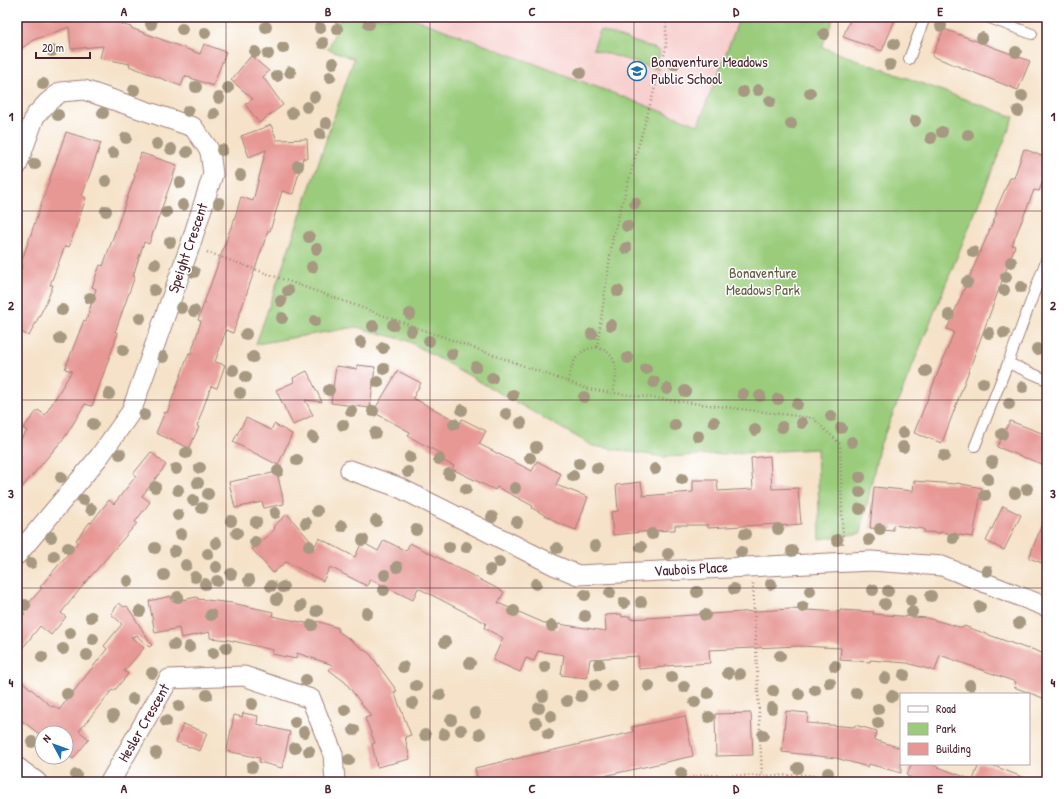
<svg xmlns="http://www.w3.org/2000/svg" width="1064" height="799" font-family="'Patrick Hand',sans-serif">
<rect width="100%" height="100%" fill="#fff"/>
<filter id="ink" filterUnits="userSpaceOnUse"><feTurbulence type="fractalNoise" baseFrequency=".025" numOctaves="2"/><feDisplacementMap in="SourceGraphic" scale="8" xChannelSelector="R" yChannelSelector="G"/><feConvolveMatrix kernelMatrix="1 2 1 2 8 2 1 2 1" color-interpolation-filters="sRGB"/></filter>
<filter id="wash" filterUnits="userSpaceOnUse"><feTurbulence type="fractalNoise" baseFrequency=".012" numOctaves="4" result="noise"/><feDisplacementMap in="SourceGraphic" scale="16" xChannelSelector="R" yChannelSelector="G"/><feGaussianBlur stdDeviation="0.9" result="paint"/><feColorMatrix in="noise" values="0 0 0 0 0 0 0 0 0 0 0 0 0 0 0 0 0 1.4 0 .05"/><feComposite in="paint" operator="in"/></filter>
<g filter="url(#wash)">
<rect width="100%" height="100%" fill="#f5e2c8"/>
<path fill="#f7d0cf" d="M410 17H740L699 125Z"/>
<path fill="#9acc7c" stroke="#727654" d="M341 17H410L698 125 740 17H834L822 47 1014 117 879 448 861 533 820 539 817 449 664 457 593 446 408 341 356 327 256 344 354 59 328 49Z
M600 30 656 49 660 52 656 69 593 49Z"/>
<g id="blocks">
<path fill="#e79895" d="M17 17H121L120 24 131 27V28L200 54 204 44 226 52 213 86 185 76 181 86 129 66 130 64 100 58 103 46 71 49 69 27 33 40 17 52Z
M851 17H896L882 51 843 37Z
M944 29 1030 61 1018 90 932 56Z
M251 56 269 71 263 77 283 105 259 123 245 104 253 99 231 80Z
M271 125 277 140 307 139 308 158H303L293 194 282 191 270 231H268L233 333 226 330 215 362 225 365 217 388 211 386 197 426 199 427 189 448 156 433 165 412 167 413 189 353 191 354 201 321 198 320 231 227H232L241 197 253 201 266 150 249 157 241 136Z
M66 132 101 143 82 196 86 198 69 247 65 246 50 285H53L47 301 29 336 17 330V279L23 264 21 263Z
M1024 149 1047 158V170L1039 191 1034 190 1012 245 1015 246 942 443 914 433 954 332 947 329 997 213 995 212 1010 178H1014Z
M141 153 177 165 149 244 144 242 133 276H135L115 332 118 333 92 406 85 404 65 437 17 493V443L27 431 23 428 38 410 45 415 72 371 65 369 84 320 86 321 96 289 92 287 100 265 103 266 135 176 134 175Z
M357 365 375 367 370 408 331 403 336 366 357 369Z
M307 371 322 402 305 400 313 415 293 425 276 390 294 382 293 378Z
M398 371 421 383 413 398 460 423 462 419 486 431 479 444 532 471 537 461 561 474 556 485 588 497 576 530 555 522V521L532 508 533 506 497 487 495 490 452 469 454 466 441 460 443 455 408 436 410 432 373 412Z
M246 418 271 430 274 424 292 434 278 465 233 442Z
M1010 421 1047 435V466L997 447Z
M151 452 166 465 142 496 150 502 135 522 137 523 84 584 61 613 66 617 51 635 40 626 17 655V623L25 613 22 611 42 588 40 587 78 542 76 540 90 522 91 523 109 500 114 504 136 476 133 474Z
M770 456 772 489 798 488 801 524 777 526V524L708 528V525H675V530L651 531 613 535 611 512 618 511 616 485 641 482 643 496 693 492V480H717L718 491 753 489 751 458Z
M277 472 284 504 264 508 262 502 235 508 229 482Z
M914 481 956 484 957 483 982 488 973 537 941 532V533L924 532V529L893 525V530L870 528 874 487 913 491Z
M1003 506 1021 515 1004 550 986 541Z
M287 514 315 546 319 538 355 557 362 542 378 551 384 540 406 551 410 543 504 592 498 603 558 629V624L606 631 605 615 621 614 622 617 630 616V619L790 609 840 612V610L874 612 873 614 927 618 963 628 964 626 1028 649 1029 648 1047 655V666L1043 677 1047 679V690L1043 698 1014 687 1016 682 940 655 935 671 907 663 870 660V662L840 660 841 648 799 646 709 650 710 663 665 666V667L639 669 638 656 590 659 587 678 561 675 564 655 538 651 534 661 526 658 520 672 493 660 503 638 484 628 486 623 418 588 413 600 370 579 367 586 330 567 323 581 286 562 273 573 252 549 275 529 273 527Z
M1046 514 1047 515V565L1029 558Z
M171 596 172 602 197 597 198 599 232 603 273 612 272 616 315 625 317 621 338 628V631L370 654 397 691 394 692 411 735 405 737 410 759 377 767 372 744 375 743 365 718 371 716 345 682 329 670 333 665 297 653 296 659 272 654 273 650 229 640 210 638V632L181 638 179 628 155 633 149 601Z
M119 603 124 607 127 606 152 645 149 647 137 636 131 637 144 648 124 671 128 674 114 691 112 690 79 731 89 739 73 759 66 753V733H42V736L17 717V677L52 707 54 706 59 710 107 649 104 646 122 624 111 614Z
M786 711 808 713 807 723 854 727 855 725 877 731 875 740 901 748V773L869 764 868 767 836 758 782 752Z
M243 713 258 716 257 724 290 732 282 768 259 762 260 758 227 751 234 715 242 717Z
M751 713 753 755 716 756 715 714Z
M685 716 693 756 577 782H478L475 768 633 732 632 727Z
M183 724 207 733 200 751 176 742Z
M911 764H930L973 780 979 764H989L1032 781V782H923L907 776Z"/>
</g>
</g>
<g filter="url(#ink)">
<use href="#blocks" fill-opacity="0" stroke="#a0807a" stroke-width="1"/>
<g fill="none" stroke-linecap="round" stroke-linejoin="round">
<defs>
<path id="lane" d="M987 17 1032 34
M909 59 925 17
M1047 258 1008 363 1047 380
M975 446 1008 363"/>
<path id="street" d="M17 166 35 116 48 102 61 92 84 90 193 127 210 151 213 174 190 246 131 412 99 457 17 555
M350 470 398 487 556 566 578 575 871 561 942 566 1047 607
M17 767 37 782
M110 782 169 679 244 676 311 699 333 754 335 782"/>
</defs>
<use href="#lane" stroke="#a0807a" stroke-width="12"/>
<use href="#street" stroke="#a0807a" stroke-width="21"/>
<path stroke="#a0807a" stroke-width="2.5" stroke-dasharray="1 3" stroke-linecap="butt" d="M207 252 588 389 613 393 813 418 840 444 843 544
M597 347 613 236 666 48V17
M568 381C570 374 572 364 576 358 589 340 614 347 616 369 617 376 614 386 613 393
M753 584 762 776
M669 782 703 775 762 776 806 775 857 782"/>
<use href="#lane" stroke="#fff" stroke-width="10"/>
<use href="#street" stroke="#fff" stroke-width="19"/>
</g>
<g fill="#a69881">
<circle cx="151" cy="24" r="6"/>
<circle cx="369" cy="24" r="6"/>
<circle cx="941" cy="26" r="6"/>
<circle cx="266" cy="27" r="6"/>
<circle cx="320" cy="28" r="6"/>
<circle cx="182" cy="29" r="6"/>
<circle cx="337" cy="29" r="6"/>
<circle cx="205" cy="33" r="6"/>
<circle cx="824" cy="34" r="6"/>
<circle cx="982" cy="38" r="6"/>
<circle cx="323" cy="43" r="6"/>
<circle cx="894" cy="44" r="6"/>
<circle cx="283" cy="48" r="6"/>
<circle cx="52" cy="51" r="6"/>
<circle cx="255" cy="52" r="6"/>
<circle cx="1016" cy="52" r="6"/>
<circle cx="268" cy="54" r="6"/>
<circle cx="333" cy="63" r="6"/>
<circle cx="674" cy="64" r="6"/>
<circle cx="890" cy="65" r="6"/>
<circle cx="290" cy="72" r="6"/>
<circle cx="580" cy="73" r="6"/>
<circle cx="277" cy="76" r="6"/>
<circle cx="330" cy="77" r="6"/>
<circle cx="43" cy="84" r="6"/>
<circle cx="196" cy="87" r="6"/>
<circle cx="228" cy="88" r="6"/>
<circle cx="134" cy="90" r="6"/>
<circle cx="758" cy="90" r="6"/>
<circle cx="743" cy="92" r="6"/>
<circle cx="810" cy="93" r="6"/>
<circle cx="1022" cy="96" r="6"/>
<circle cx="315" cy="97" r="6"/>
<circle cx="219" cy="98" r="6"/>
<circle cx="770" cy="101" r="6"/>
<circle cx="307" cy="107" r="6"/>
<circle cx="188" cy="111" r="6"/>
<circle cx="1018" cy="111" r="6"/>
<circle cx="103" cy="113" r="6"/>
<circle cx="292" cy="113" r="6"/>
<circle cx="214" cy="114" r="6"/>
<circle cx="58" cy="115" r="6"/>
<circle cx="915" cy="121" r="6"/>
<circle cx="326" cy="123" r="6"/>
<circle cx="791" cy="124" r="6"/>
<circle cx="942" cy="132" r="6"/>
<circle cx="320" cy="134" r="6"/>
<circle cx="968" cy="135" r="6"/>
<circle cx="126" cy="138" r="6"/>
<circle cx="931" cy="138" r="6"/>
<circle cx="157" cy="144" r="6"/>
<circle cx="171" cy="149" r="6"/>
<circle cx="222" cy="150" r="6"/>
<circle cx="187" cy="152" r="6"/>
<circle cx="113" cy="153" r="6"/>
<circle cx="35" cy="164" r="6"/>
<circle cx="298" cy="166" r="6"/>
<circle cx="240" cy="175" r="6"/>
<circle cx="106" cy="181" r="6"/>
<circle cx="180" cy="183" r="6"/>
<circle cx="219" cy="203" r="6"/>
<circle cx="635" cy="203" r="6"/>
<circle cx="183" cy="205" r="6"/>
<circle cx="106" cy="211" r="6"/>
<circle cx="166" cy="212" r="6"/>
<circle cx="627" cy="226" r="6"/>
<circle cx="309" cy="237" r="6"/>
<circle cx="170" cy="242" r="6"/>
<circle cx="626" cy="248" r="6"/>
<circle cx="317" cy="249" r="6"/>
<circle cx="973" cy="252" r="6"/>
<circle cx="1011" cy="262" r="6"/>
<circle cx="155" cy="264" r="6"/>
<circle cx="312" cy="267" r="6"/>
<circle cx="194" cy="272" r="6"/>
<circle cx="1006" cy="277" r="6"/>
<circle cx="967" cy="282" r="6"/>
<circle cx="1021" cy="287" r="6"/>
<circle cx="154" cy="290" r="6"/>
<circle cx="1004" cy="290" r="6"/>
<circle cx="288" cy="291" r="6"/>
<circle cx="618" cy="291" r="6"/>
<circle cx="90" cy="298" r="6"/>
<circle cx="281" cy="301" r="6"/>
<circle cx="181" cy="308" r="6"/>
<circle cx="62" cy="310" r="6"/>
<circle cx="194" cy="311" r="6"/>
<circle cx="410" cy="314" r="6"/>
<circle cx="949" cy="315" r="6"/>
<circle cx="140" cy="318" r="6"/>
<circle cx="282" cy="318" r="6"/>
<circle cx="315" cy="321" r="6"/>
<circle cx="393" cy="325" r="6"/>
<circle cx="611" cy="325" r="6"/>
<circle cx="373" cy="326" r="6"/>
<circle cx="411" cy="331" r="6"/>
<circle cx="989" cy="333" r="6"/>
<circle cx="1004" cy="333" r="6"/>
<circle cx="246" cy="334" r="6"/>
<circle cx="592" cy="334" r="6"/>
<circle cx="60" cy="339" r="6"/>
<circle cx="429" cy="341" r="6"/>
<circle cx="361" cy="342" r="6"/>
<circle cx="383" cy="348" r="6"/>
<circle cx="1037" cy="349" r="6"/>
<circle cx="123" cy="350" r="6"/>
<circle cx="452" cy="354" r="6"/>
<circle cx="163" cy="357" r="6"/>
<circle cx="253" cy="357" r="6"/>
<circle cx="628" cy="358" r="6"/>
<circle cx="476" cy="367" r="6"/>
<circle cx="384" cy="369" r="6"/>
<circle cx="646" cy="369" r="6"/>
<circle cx="233" cy="370" r="6"/>
<circle cx="926" cy="371" r="6"/>
<circle cx="246" cy="377" r="6"/>
<circle cx="492" cy="378" r="6"/>
<circle cx="378" cy="382" r="6"/>
<circle cx="654" cy="382" r="6"/>
<circle cx="983" cy="383" r="6"/>
<circle cx="1023" cy="387" r="6"/>
<circle cx="667" cy="389" r="6"/>
<circle cx="329" cy="390" r="6"/>
<circle cx="685" cy="391" r="6"/>
<circle cx="240" cy="393" r="6"/>
<circle cx="109" cy="394" r="6"/>
<circle cx="743" cy="394" r="6"/>
<circle cx="513" cy="395" r="6"/>
<circle cx="760" cy="396" r="6"/>
<circle cx="584" cy="397" r="6"/>
<circle cx="778" cy="399" r="6"/>
<circle cx="797" cy="404" r="6"/>
<circle cx="1009" cy="404" r="6"/>
<circle cx="462" cy="410" r="6"/>
<circle cx="351" cy="411" r="6"/>
<circle cx="373" cy="411" r="6"/>
<circle cx="506" cy="414" r="6"/>
<circle cx="144" cy="415" r="6"/>
<circle cx="831" cy="416" r="6"/>
<circle cx="714" cy="422" r="6"/>
<circle cx="521" cy="423" r="6"/>
<circle cx="802" cy="423" r="6"/>
<circle cx="93" cy="424" r="6"/>
<circle cx="454" cy="424" r="6"/>
<circle cx="343" cy="425" r="6"/>
<circle cx="675" cy="425" r="6"/>
<circle cx="782" cy="427" r="6"/>
<circle cx="841" cy="428" r="6"/>
<circle cx="755" cy="430" r="6"/>
<circle cx="375" cy="433" r="6"/>
<circle cx="903" cy="433" r="6"/>
<circle cx="1002" cy="434" r="6"/>
<circle cx="698" cy="436" r="6"/>
<circle cx="313" cy="437" r="6"/>
<circle cx="852" cy="442" r="6"/>
<circle cx="536" cy="447" r="6"/>
<circle cx="903" cy="447" r="6"/>
<circle cx="186" cy="453" r="6"/>
<circle cx="120" cy="454" r="6"/>
<circle cx="944" cy="456" r="6"/>
<circle cx="410" cy="457" r="6"/>
<circle cx="530" cy="458" r="6"/>
<circle cx="439" cy="459" r="6"/>
<circle cx="297" cy="460" r="6"/>
<circle cx="992" cy="462" r="6"/>
<circle cx="579" cy="463" r="6"/>
<circle cx="200" cy="468" r="6"/>
<circle cx="597" cy="468" r="6"/>
<circle cx="176" cy="469" r="6"/>
<circle cx="655" cy="469" r="6"/>
<circle cx="278" cy="471" r="6"/>
<circle cx="408" cy="472" r="6"/>
<circle cx="449" cy="474" r="6"/>
<circle cx="573" cy="476" r="6"/>
<circle cx="61" cy="477" r="6"/>
<circle cx="860" cy="477" r="6"/>
<circle cx="682" cy="479" r="6"/>
<circle cx="988" cy="479" r="6"/>
<circle cx="198" cy="483" r="6"/>
<circle cx="155" cy="487" r="6"/>
<circle cx="515" cy="488" r="6"/>
<circle cx="466" cy="489" r="6"/>
<circle cx="1027" cy="489" r="6"/>
<circle cx="178" cy="490" r="6"/>
<circle cx="860" cy="492" r="6"/>
<circle cx="1015" cy="493" r="6"/>
<circle cx="208" cy="494" r="6"/>
<circle cx="985" cy="495" r="6"/>
<circle cx="83" cy="500" r="6"/>
<circle cx="193" cy="500" r="6"/>
<circle cx="202" cy="508" r="6"/>
<circle cx="91" cy="509" r="6"/>
<circle cx="860" cy="509" r="6"/>
<circle cx="317" cy="511" r="6"/>
<circle cx="275" cy="513" r="6"/>
<circle cx="178" cy="515" r="6"/>
<circle cx="492" cy="517" r="6"/>
<circle cx="231" cy="521" r="6"/>
<circle cx="376" cy="521" r="6"/>
<circle cx="256" cy="522" r="6"/>
<circle cx="517" cy="522" r="6"/>
<circle cx="306" cy="523" r="6"/>
<circle cx="342" cy="526" r="6"/>
<circle cx="778" cy="529" r="6"/>
<circle cx="880" cy="529" r="6"/>
<circle cx="416" cy="530" r="6"/>
<circle cx="237" cy="533" r="6"/>
<circle cx="181" cy="534" r="6"/>
<circle cx="652" cy="534" r="6"/>
<circle cx="745" cy="534" r="6"/>
<circle cx="51" cy="537" r="6"/>
<circle cx="953" cy="538" r="6"/>
<circle cx="363" cy="540" r="6"/>
<circle cx="837" cy="540" r="6"/>
<circle cx="869" cy="540" r="6"/>
<circle cx="255" cy="542" r="6"/>
<circle cx="216" cy="543" r="6"/>
<circle cx="309" cy="546" r="6"/>
<circle cx="595" cy="546" r="6"/>
<circle cx="449" cy="547" r="6"/>
<circle cx="466" cy="547" r="6"/>
<circle cx="641" cy="547" r="6"/>
<circle cx="68" cy="548" r="6"/>
<circle cx="155" cy="548" r="6"/>
<circle cx="557" cy="548" r="6"/>
<circle cx="175" cy="551" r="6"/>
<circle cx="792" cy="551" r="6"/>
<circle cx="741" cy="552" r="6"/>
<circle cx="208" cy="554" r="6"/>
<circle cx="668" cy="554" r="6"/>
<circle cx="54" cy="556" r="6"/>
<circle cx="499" cy="562" r="6"/>
<circle cx="31" cy="563" r="6"/>
<circle cx="186" cy="565" r="6"/>
<circle cx="216" cy="567" r="6"/>
<circle cx="397" cy="567" r="6"/>
<circle cx="490" cy="570" r="6"/>
<circle cx="987" cy="571" r="6"/>
<circle cx="231" cy="574" r="6"/>
<circle cx="164" cy="575" r="6"/>
<circle cx="385" cy="575" r="6"/>
<circle cx="195" cy="577" r="6"/>
<circle cx="249" cy="580" r="6"/>
<circle cx="128" cy="581" r="6"/>
<circle cx="217" cy="581" r="6"/>
<circle cx="205" cy="584" r="6"/>
<circle cx="536" cy="584" r="6"/>
<circle cx="771" cy="584" r="6"/>
<circle cx="271" cy="586" r="6"/>
<circle cx="283" cy="587" r="6"/>
<circle cx="734" cy="589" r="6"/>
<circle cx="384" cy="590" r="6"/>
<circle cx="873" cy="590" r="6"/>
<circle cx="810" cy="591" r="6"/>
<circle cx="888" cy="591" r="6"/>
<circle cx="697" cy="592" r="6"/>
<circle cx="610" cy="593" r="6"/>
<circle cx="585" cy="595" r="6"/>
<circle cx="931" cy="596" r="6"/>
<circle cx="178" cy="597" r="6"/>
<circle cx="277" cy="599" r="6"/>
<circle cx="911" cy="600" r="6"/>
<circle cx="641" cy="602" r="6"/>
<circle cx="624" cy="603" r="6"/>
<circle cx="885" cy="604" r="6"/>
<circle cx="25" cy="605" r="6"/>
<circle cx="301" cy="606" r="6"/>
<circle cx="803" cy="607" r="6"/>
<circle cx="980" cy="607" r="6"/>
<circle cx="140" cy="611" r="6"/>
<circle cx="317" cy="611" r="6"/>
<circle cx="514" cy="611" r="6"/>
<circle cx="912" cy="612" r="6"/>
<circle cx="367" cy="613" r="6"/>
<circle cx="211" cy="615" r="6"/>
<circle cx="705" cy="615" r="6"/>
<circle cx="585" cy="616" r="6"/>
<circle cx="91" cy="617" r="6"/>
<circle cx="1019" cy="623" r="6"/>
<circle cx="312" cy="625" r="6"/>
<circle cx="552" cy="626" r="6"/>
<circle cx="70" cy="633" r="6"/>
<circle cx="93" cy="639" r="6"/>
<circle cx="445" cy="642" r="6"/>
<circle cx="174" cy="645" r="6"/>
<circle cx="189" cy="647" r="6"/>
<circle cx="226" cy="648" r="6"/>
<circle cx="63" cy="649" r="6"/>
<circle cx="213" cy="653" r="6"/>
<circle cx="87" cy="655" r="6"/>
<circle cx="780" cy="656" r="6"/>
<circle cx="42" cy="657" r="6"/>
<circle cx="470" cy="663" r="6"/>
<circle cx="599" cy="664" r="6"/>
<circle cx="835" cy="666" r="6"/>
<circle cx="403" cy="667" r="6"/>
<circle cx="545" cy="667" r="6"/>
<circle cx="152" cy="673" r="6"/>
<circle cx="728" cy="673" r="6"/>
<circle cx="740" cy="674" r="6"/>
<circle cx="904" cy="675" r="6"/>
<circle cx="672" cy="677" r="6"/>
<circle cx="885" cy="678" r="6"/>
<circle cx="306" cy="680" r="6"/>
<circle cx="830" cy="683" r="6"/>
<circle cx="595" cy="685" r="6"/>
<circle cx="970" cy="685" r="6"/>
<circle cx="416" cy="686" r="6"/>
<circle cx="612" cy="686" r="6"/>
<circle cx="649" cy="686" r="6"/>
<circle cx="684" cy="687" r="6"/>
<circle cx="815" cy="690" r="6"/>
<circle cx="773" cy="691" r="6"/>
<circle cx="708" cy="693" r="6"/>
<circle cx="856" cy="693" r="6"/>
<circle cx="67" cy="694" r="6"/>
<circle cx="799" cy="694" r="6"/>
<circle cx="207" cy="695" r="6"/>
<circle cx="440" cy="695" r="6"/>
<circle cx="543" cy="696" r="6"/>
<circle cx="581" cy="696" r="6"/>
<circle cx="892" cy="696" r="6"/>
<circle cx="133" cy="699" r="6"/>
<circle cx="567" cy="701" r="6"/>
<circle cx="695" cy="702" r="6"/>
<circle cx="413" cy="703" r="6"/>
<circle cx="252" cy="704" r="6"/>
<circle cx="179" cy="706" r="6"/>
<circle cx="539" cy="708" r="6"/>
<circle cx="772" cy="708" r="6"/>
<circle cx="878" cy="709" r="6"/>
<circle cx="345" cy="710" r="6"/>
<circle cx="475" cy="713" r="6"/>
<circle cx="113" cy="716" r="6"/>
<circle cx="551" cy="716" r="6"/>
<circle cx="709" cy="717" r="6"/>
<circle cx="451" cy="720" r="6"/>
<circle cx="166" cy="721" r="6"/>
<circle cx="295" cy="722" r="6"/>
<circle cx="536" cy="723" r="6"/>
<circle cx="878" cy="723" r="6"/>
<circle cx="354" cy="730" r="6"/>
<circle cx="461" cy="730" r="6"/>
<circle cx="304" cy="732" r="6"/>
<circle cx="444" cy="734" r="6"/>
<circle cx="480" cy="734" r="6"/>
<circle cx="548" cy="734" r="6"/>
<circle cx="425" cy="735" r="6"/>
<circle cx="763" cy="735" r="6"/>
<circle cx="32" cy="742" r="6"/>
<circle cx="295" cy="748" r="6"/>
<circle cx="309" cy="751" r="6"/>
<circle cx="156" cy="753" r="6"/>
<circle cx="349" cy="760" r="6"/>
<circle cx="252" cy="767" r="6"/>
<circle cx="798" cy="768" r="6"/>
<circle cx="681" cy="773" r="6"/>
<circle cx="828" cy="773" r="6"/>
<circle cx="76" cy="775" r="6"/>
</g>
</g>
<path fill="none" stroke="#4a1f2b" stroke-width="1" stroke-opacity="0.55" d="M226 17V782M430 17V782M634 17V782M838 17V782M17 211H1047M17 400H1047M17 588H1047"/>
<defs>
<symbol id="school-ring" viewBox="-11 -11 22 22"><circle r="9.5" fill="#fff" stroke="#1f6fb2" stroke-width="1.5"/><path d="M0-5L7-2L0 1L-7-2ZM-4 1L0 2.5L4 1V4Q0 6-4 4Z" fill="#1f6fb2"/></symbol>
</defs>
<g fill-rule="evenodd">
<use href="#school-ring" x="626" y="60" width="22" height="22"/>
</g>
<g text-anchor="middle" stroke-width="3" stroke-linejoin="round" paint-order="stroke">
<g font-size="15" fill="#4a1f2b" stroke="#fff" text-anchor="start">
<text x="651" y="67">Bonaventure Meadows<tspan x="651" dy="17">Public School</tspan></text>
</g>
<g font-size="15" fill="#4a1f2b" stroke="#fff">
<text transform="translate(188 248) rotate(-71)" y="5">Speight Crescent</text>
<text transform="translate(691 569) rotate(-3)" y="5">Vaubois Place</text>
<text transform="translate(144 723) rotate(-60)" y="5">Hesler Crescent</text>
</g>
<g font-size="15" fill="#665c47" stroke="#fff">
<text x="763" y="278">Bonaventure<tspan x="763" dy="17">Meadows Park</tspan></text>
</g>
</g>
<rect width="1064" height="799" fill="none" stroke="#fff" stroke-width="44"/>
<rect x="900" y="693" width="130" height="72" fill="#ffffff" stroke="#b7a5aa"/>
<rect x="908" y="706" width="20" height="6" fill="#ffffff" stroke="#b7a5aa"/>
<text x="936" y="713" font-size="12" fill="#4a1f2b">Road</text>
<rect x="908" y="723" width="20" height="12" fill="#9acc7c" stroke="#b7a5aa"/>
<text x="936" y="733" font-size="12" fill="#4a1f2b">Park</text>
<rect x="908" y="743" width="20" height="12" fill="#e79895" stroke="#b7a5aa"/>
<text x="936" y="753" font-size="12" fill="#4a1f2b">Building</text>
<g transform="translate(54 745) rotate(311)"><circle r="19" fill="#ffffff" stroke="#b7a5aa"/>
<path d="M0-3L7 15L0 10L-7 15Z" fill="#1f6fb2"/>
<text y="-6" font-size="11" font-weight="bold" text-anchor="middle" fill="#4a1f2b">N</text>
</g>
<path d="M36 52v6h54v-6" fill="none" stroke="#4a1f2b" stroke-width="2"/>
<text x="42" y="52" font-size="12" fill="#4a1f2b" stroke="#ffffff" stroke-width="3" paint-order="stroke">20 m</text>
<rect x="22" y="22" width="1020" height="755" fill="none" stroke="#4a1f2b" stroke-width="1.5"/>
<g font-size="13" text-anchor="middle" font-weight="bold" fill="#4a1f2b">
<text x="124" y="16">A</text>
<text x="328" y="16">B</text>
<text x="532" y="16">C</text>
<text x="736" y="16">D</text>
<text x="940" y="16">E</text>
<text x="11" y="121">1</text>
<text x="1053" y="121">1</text>
<text x="11" y="310">2</text>
<text x="1053" y="310">2</text>
<text x="11" y="498">3</text>
<text x="1053" y="498">3</text>
<text x="11" y="687">4</text>
<text x="1053" y="687">4</text>
<text x="124" y="793">A</text>
<text x="328" y="793">B</text>
<text x="532" y="793">C</text>
<text x="736" y="793">D</text>
<text x="940" y="793">E</text>
</g>
</svg>
